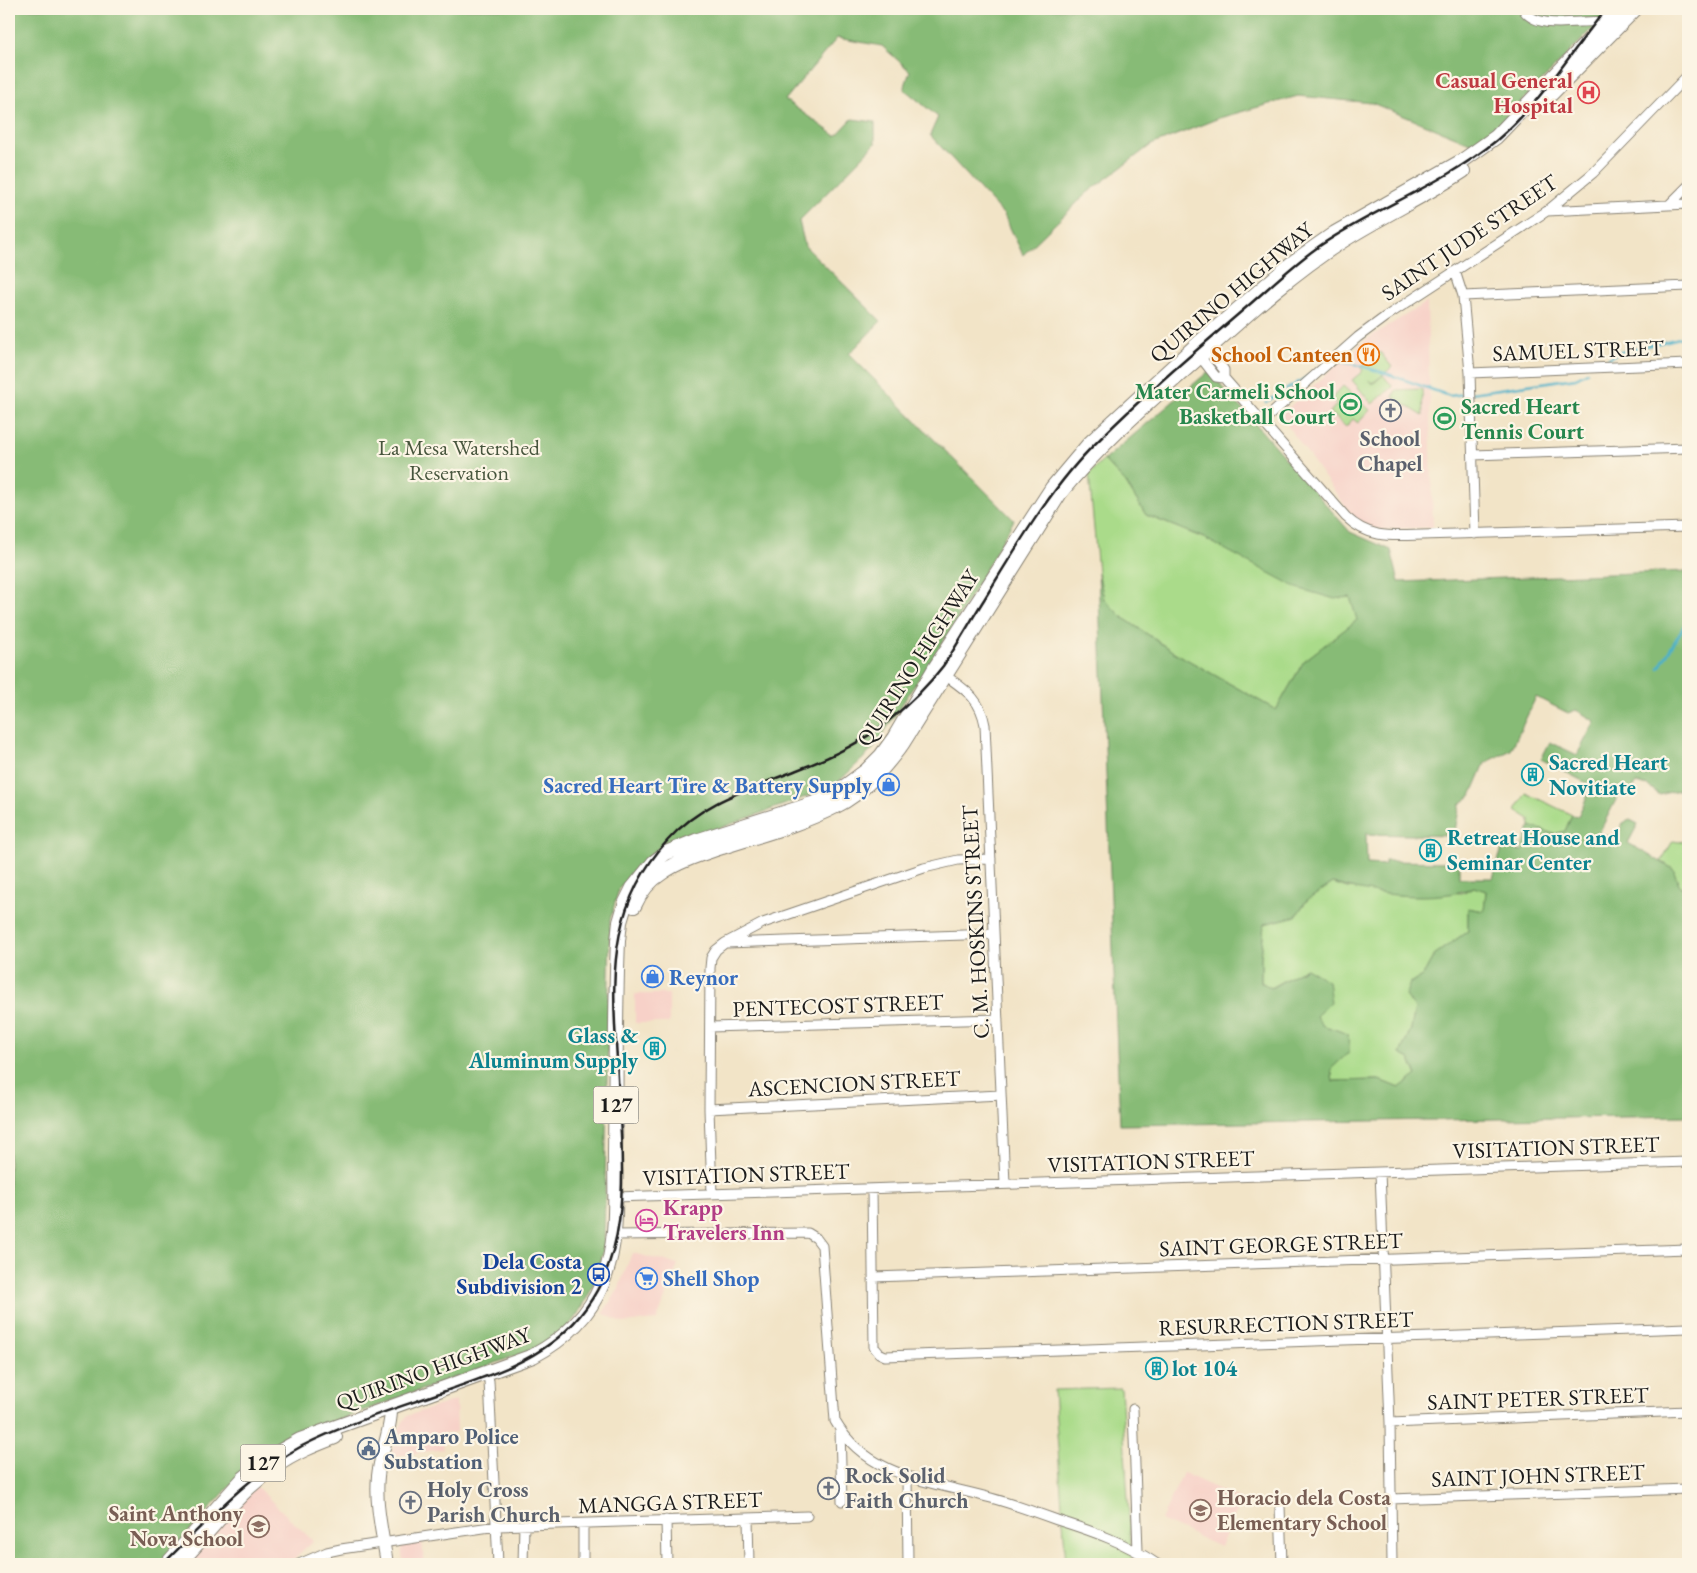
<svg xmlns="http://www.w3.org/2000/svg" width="1697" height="1573" font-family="'EB Garamond',serif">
<rect width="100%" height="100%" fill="#fcf5e5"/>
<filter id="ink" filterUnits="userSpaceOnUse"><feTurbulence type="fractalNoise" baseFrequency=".02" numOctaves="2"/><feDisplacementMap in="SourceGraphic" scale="10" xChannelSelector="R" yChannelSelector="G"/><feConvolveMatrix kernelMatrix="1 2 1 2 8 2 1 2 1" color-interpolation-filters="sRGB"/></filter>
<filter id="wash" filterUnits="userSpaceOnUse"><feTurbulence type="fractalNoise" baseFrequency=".0096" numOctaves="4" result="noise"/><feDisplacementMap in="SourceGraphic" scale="20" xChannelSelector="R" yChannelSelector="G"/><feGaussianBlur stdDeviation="1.12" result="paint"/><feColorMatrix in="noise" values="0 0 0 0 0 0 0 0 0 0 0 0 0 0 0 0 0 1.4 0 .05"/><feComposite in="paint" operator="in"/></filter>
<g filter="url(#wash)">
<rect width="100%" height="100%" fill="#f2e4c7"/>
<path fill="#f7d1c8" d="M1427 302 1433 527 1373 530 1357 523 1280 415 1368 338Z
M635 994H669V1023H635Z
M632 1253 678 1264 657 1320 622 1323 603 1313 618 1290Z
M456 1400 457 1432 442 1434 443 1449 390 1457 398 1430 407 1416Z
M1183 1473 1242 1500 1220 1547 1161 1520Z
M256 1486 313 1541 288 1564H184Z
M422 1541 424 1564H403L401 1542Z"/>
<path fill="#aadb8a" stroke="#637c53" d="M1380 352 1392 367 1373 383 1369 379 1373 384 1383 375 1393 387 1372 404 1352 380 1363 371 1361 368Z
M1343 386 1370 410 1358 423 1353 419 1346 427 1330 412 1337 404 1331 399Z
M1422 389 1423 416 1393 397 1396 390Z
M1104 460 1126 483 1146 515 1350 597 1358 620 1304 661 1276 710 1172 651 1122 617 1104 599 1098 572 1089 474Z
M1526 793 1572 815 1565 831 1554 834 1530 826V819L1516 810Z
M1673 841 1679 842 1683 841 1688 849V894L1679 884 1673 869 1661 861Z
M1333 883 1347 888 1462 893 1474 887 1486 891 1484 911 1468 908V931L1434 955 1422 977 1405 996 1415 1007 1411 1029 1400 1054 1410 1059 1417 1076 1399 1088 1379 1080 1333 1081 1331 1069 1349 1051 1348 1034 1322 1025 1315 1016 1306 968 1270 988 1261 982V958L1264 924 1296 916 1306 901Z
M1121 1388 1132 1564H1066L1054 1390Z"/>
<path fill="#87bb76" stroke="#526c49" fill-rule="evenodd" d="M9 9H1612L1486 138 1475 145 1372 103 1298 96 1219 118 1151 145 1087 193 1023 255 1004 215 930 135 938 117 904 89 910 71 882 46 837 38 785 100 836 136 852 119 875 122V144L799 221 805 246 881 321 849 354 1014 520 955 623 873 749 833 787 662 849 636 867 619 889 610 920 604 1247C598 1279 584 1314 558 1336 551 1342 541 1345 534 1349L300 1434 257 1456 160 1564H9Z
M1209 371 1350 532 1391 550 1399 582 1688 571V790L1682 789 1660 795 1648 786 1636 783 1630 791 1622 788 1599 833 1616 838 1623 823 1630 820 1638 824 1628 843 1673 869 1679 884 1688 894V1116L1120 1125 1098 572 1104 599 1122 617 1172 651 1276 710 1304 661 1357 620 1350 597 1335 599 1297 588 1202 537 1146 515 1126 483 1104 460ZM1536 697 1568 713 1576 710 1595 721 1577 755 1550 742 1541 759 1592 786 1578 816 1572 815 1565 831 1554 834 1530 826 1522 851 1502 848 1493 878H1459V862L1385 861V865L1367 864 1366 834 1454 836 1460 804 1471 796 1485 763 1511 750ZM1333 883C1369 895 1439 903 1474 887L1486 891 1484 911 1468 908V931L1434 955 1422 977 1410 983 1405 996 1415 1008 1411 1029 1400 1054 1410 1059 1417 1075 1399 1088 1379 1080 1333 1081 1331 1069 1349 1052 1348 1034 1322 1025 1316 1016 1331 1002 1328 981 1306 968 1271 988 1261 982V958L1264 924 1296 916 1306 901Z"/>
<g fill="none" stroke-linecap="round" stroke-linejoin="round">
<path stroke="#4ab1c9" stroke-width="2.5" d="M1336 359 1385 373 1450 396 1576 378 1587 372
M1600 364 1617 353 1688 336
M1266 402 1310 375
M1659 668 1688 619"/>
</g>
</g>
<g filter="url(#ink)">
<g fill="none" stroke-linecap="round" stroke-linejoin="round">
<defs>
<path id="street" d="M1523 9C1537 33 1584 18 1608 22
M1669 205 1688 186
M1547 211 1688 204
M1455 271 1463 296 1470 373 1475 534
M1463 296 1688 286
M1206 347 1224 370V378L1346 517C1369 539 1392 536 1422 535L1688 527
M1198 354 1216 377 1224 378
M1470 373 1688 364
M1262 422 1358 337 1385 317 1547 211 1593 173 1688 75
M1473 455 1688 448
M942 673C964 689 980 697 985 725L1005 1184
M727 943 994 934
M710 1027 998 1019
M709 1109 1001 1095
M1380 1172 1390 1423 1392 1564
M872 1189 874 1347 879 1353 885 1356 1688 1328
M712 1194 709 1109 710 968 711 958 716 950 725 943 763 923 924 868 958 860 991 859
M615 1197 1688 1162
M614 1235 808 1233 816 1238 822 1246 835 1421C867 1478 935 1482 991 1498 1013 1504 1035 1512 1057 1520 1092 1531 1127 1543 1157 1564
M874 1277 1688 1249
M486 1373 489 1381 498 1564
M1133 1409 1138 1551
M1390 1423 1688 1411
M840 1430 842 1501
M907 1476 908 1564
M1390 1499 1688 1489
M1280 1506 1282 1564
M748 1518 749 1564
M666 1520 667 1564
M583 1524V1564
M299 1564 327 1552 341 1549 497 1526 807 1516
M523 1564 524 1525"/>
<path id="secondary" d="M387 1564C383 1536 375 1505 378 1476 380 1454 392 1428 391 1408"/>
<path id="primary" d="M1545 100 1635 9
M634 906C640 892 650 880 663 872 680 860 702 854 722 847 760 835 801 824 836 806 864 792 884 768 902 744L1060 493C1101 443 1150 401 1198 358 1243 318 1288 276 1339 243 1379 217 1423 197 1463 171
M186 1556C214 1526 242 1488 276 1466 294 1453 314 1445 335 1437
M167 1564 243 1479 270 1457 300 1440 533 1356C563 1340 589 1316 602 1284 619 1243 615 1196 615 1153 616 1083 615 1012 618 941L620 922 626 902 633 888 654 862 666 853 696 841 812 804 836 793 866 771 881 756 894 738 935 668 1052 488 1089 444 1201 341 1292 263 1335 233 1462 161 1496 137 1619 9"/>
</defs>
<use href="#street" stroke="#878072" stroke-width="11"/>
<use href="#secondary" stroke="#878072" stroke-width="14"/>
<use href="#primary" stroke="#878072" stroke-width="16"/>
<use href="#street" stroke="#fff" stroke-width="9"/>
<use href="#secondary" stroke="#fff" stroke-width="12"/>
<use href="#primary" stroke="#fff" stroke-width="14"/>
<path stroke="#1c1c1c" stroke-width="2.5" d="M163 1564C206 1522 248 1475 302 1446 349 1422 401 1407 451 1389 507 1369 558 1353 592 1299 623 1250 624 1191 621 1134 619 1104 618 1073 616 1043 611 966 613 900 668 840 703 801 750 789 797 770 829 758 860 744 887 722 907 706 927 687 943 666 958 644 971 620 985 598 1017 546 1054 483 1098 441 1144 395 1193 353 1242 311 1268 289 1293 264 1321 245 1377 207 1444 184 1497 140 1541 103 1570 53 1606 9"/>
</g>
</g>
<defs>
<symbol id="hospital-ring" viewBox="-11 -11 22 22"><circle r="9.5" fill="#fcf5e5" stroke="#e0444e" stroke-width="1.5"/><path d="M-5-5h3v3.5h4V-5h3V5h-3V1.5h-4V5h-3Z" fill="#e0444e"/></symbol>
<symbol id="restaurant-ring" viewBox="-11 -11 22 22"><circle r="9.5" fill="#fcf5e5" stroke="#e8710a" stroke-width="1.5"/><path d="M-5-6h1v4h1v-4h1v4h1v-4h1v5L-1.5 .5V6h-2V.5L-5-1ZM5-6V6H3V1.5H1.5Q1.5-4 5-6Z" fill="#e8710a"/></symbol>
<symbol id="stadium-ring" viewBox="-11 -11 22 22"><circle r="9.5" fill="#fcf5e5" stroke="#2e9e5b" stroke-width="1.5"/><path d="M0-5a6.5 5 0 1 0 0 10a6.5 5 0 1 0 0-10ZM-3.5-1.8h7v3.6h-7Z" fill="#2e9e5b"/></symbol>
<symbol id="church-ring" viewBox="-11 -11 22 22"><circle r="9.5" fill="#fcf5e5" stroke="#6b7280" stroke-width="1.5"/><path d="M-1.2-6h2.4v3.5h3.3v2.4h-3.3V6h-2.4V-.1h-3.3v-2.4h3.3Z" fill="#6b7280"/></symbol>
<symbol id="building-ring" viewBox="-11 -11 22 22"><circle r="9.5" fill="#fcf5e5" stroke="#0f9aa8" stroke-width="1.5"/><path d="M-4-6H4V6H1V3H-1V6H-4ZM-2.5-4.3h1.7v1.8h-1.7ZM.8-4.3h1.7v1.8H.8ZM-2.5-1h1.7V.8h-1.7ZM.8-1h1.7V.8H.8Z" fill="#0f9aa8"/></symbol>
<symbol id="shop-ring" viewBox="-11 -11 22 22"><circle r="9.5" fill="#fcf5e5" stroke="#3f7fe0" stroke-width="1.5"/><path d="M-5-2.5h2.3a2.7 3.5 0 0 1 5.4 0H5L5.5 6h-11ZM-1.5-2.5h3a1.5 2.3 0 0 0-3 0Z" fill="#3f7fe0"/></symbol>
<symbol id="hotel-ring" viewBox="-11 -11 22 22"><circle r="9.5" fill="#fcf5e5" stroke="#d1479c" stroke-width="1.5"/><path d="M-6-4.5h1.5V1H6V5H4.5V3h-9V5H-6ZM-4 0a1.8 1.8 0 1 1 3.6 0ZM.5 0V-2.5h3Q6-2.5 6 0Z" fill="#d1479c"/></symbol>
<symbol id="bus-ring" viewBox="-11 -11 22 22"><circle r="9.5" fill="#fcf5e5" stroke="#1a4fb4" stroke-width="1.5"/><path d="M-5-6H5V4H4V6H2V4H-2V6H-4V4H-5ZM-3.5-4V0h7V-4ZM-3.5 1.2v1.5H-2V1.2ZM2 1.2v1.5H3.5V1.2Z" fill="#1a4fb4"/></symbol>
<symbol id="supermarket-ring" viewBox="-11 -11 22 22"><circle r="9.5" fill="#fcf5e5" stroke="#3f7fe0" stroke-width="1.5"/><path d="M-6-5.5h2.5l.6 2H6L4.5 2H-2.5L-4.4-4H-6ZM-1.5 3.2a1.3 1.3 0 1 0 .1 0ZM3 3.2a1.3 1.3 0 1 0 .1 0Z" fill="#3f7fe0"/></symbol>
<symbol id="civic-ring" viewBox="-11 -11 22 22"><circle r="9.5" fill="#fcf5e5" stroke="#5c6f8a" stroke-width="1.5"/><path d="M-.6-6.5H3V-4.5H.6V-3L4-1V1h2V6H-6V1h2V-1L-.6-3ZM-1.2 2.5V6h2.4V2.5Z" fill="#5c6f8a"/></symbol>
<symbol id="school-ring" viewBox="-11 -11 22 22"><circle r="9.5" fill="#fcf5e5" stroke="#8d6e63" stroke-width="1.5"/><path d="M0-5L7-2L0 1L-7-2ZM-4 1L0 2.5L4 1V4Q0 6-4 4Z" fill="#8d6e63"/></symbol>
</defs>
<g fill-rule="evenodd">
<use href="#hospital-ring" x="1576" y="80" width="25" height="25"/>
<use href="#restaurant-ring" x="1356" y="342" width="25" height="25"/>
<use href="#stadium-ring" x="1338" y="392" width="25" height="25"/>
<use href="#church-ring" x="1378" y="398" width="25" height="25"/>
<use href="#stadium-ring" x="1432" y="406" width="25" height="25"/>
<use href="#building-ring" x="1520" y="762" width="25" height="25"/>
<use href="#shop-ring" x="876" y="772" width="25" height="25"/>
<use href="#building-ring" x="1418" y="838" width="25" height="25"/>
<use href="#shop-ring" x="640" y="964" width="25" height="25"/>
<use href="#building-ring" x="642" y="1036" width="25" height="25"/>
<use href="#hotel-ring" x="634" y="1208" width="25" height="25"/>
<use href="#bus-ring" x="586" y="1262" width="25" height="25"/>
<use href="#supermarket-ring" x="634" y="1266" width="25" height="25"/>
<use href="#building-ring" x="1144" y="1356" width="25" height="25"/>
<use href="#civic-ring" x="356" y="1436" width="25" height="25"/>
<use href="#church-ring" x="816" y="1476" width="25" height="25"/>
<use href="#church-ring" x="398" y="1490" width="25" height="25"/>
<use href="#school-ring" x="1188" y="1498" width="25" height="25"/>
<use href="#school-ring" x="246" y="1514" width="25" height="25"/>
</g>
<g text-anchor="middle" stroke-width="4.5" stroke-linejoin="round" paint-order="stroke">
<g fill="#fcf5e5" stroke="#5f5d58" stroke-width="1">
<rect x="593.5" y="1086.5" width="45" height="37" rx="4"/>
<rect x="240.5" y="1444.5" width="45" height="37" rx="4"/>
</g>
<g font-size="21" font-weight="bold" fill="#1c1c1c">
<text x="616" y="1112">127</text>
<text x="263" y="1470">127</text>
</g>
<g font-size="22" font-weight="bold" fill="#be3a42" stroke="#fcf5e5" text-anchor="end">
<text x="1573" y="88">Casual General<tspan x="1573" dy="25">Hospital</tspan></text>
</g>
<g font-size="22" fill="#1c1c1c" stroke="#fcf5e5">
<text transform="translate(1469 237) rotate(-34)" y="8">SAINT JUDE STREET</text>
<text transform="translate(1231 292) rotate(-40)" y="8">QUIRINO HIGHWAY</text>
<text transform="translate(1578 350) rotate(-2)" y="8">SAMUEL STREET</text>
<text transform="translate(917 658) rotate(-57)" y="8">QUIRINO HIGHWAY</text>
<text transform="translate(975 922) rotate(-93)" y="8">C. M. HOSKINS STREET</text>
<text transform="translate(838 1005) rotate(-2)" y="8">PENTECOST STREET</text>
<text transform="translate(854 1083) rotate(-3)" y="8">ASCENCION STREET</text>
<text transform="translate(1556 1147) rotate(-2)" y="8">VISITATION STREET</text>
<text transform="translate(1151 1161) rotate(-2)" y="8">VISITATION STREET</text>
<text transform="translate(746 1174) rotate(-2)" y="8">VISITATION STREET</text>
<text transform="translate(1281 1244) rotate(-2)" y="8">SAINT GEORGE STREET</text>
<text transform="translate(1286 1323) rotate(-2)" y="8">RESURRECTION STREET</text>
<text transform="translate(433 1368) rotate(-20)" y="8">QUIRINO HIGHWAY</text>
<text transform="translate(1538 1398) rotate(-2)" y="8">SAINT PETER STREET</text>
<text transform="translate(1538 1475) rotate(-2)" y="8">SAINT JOHN STREET</text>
<text transform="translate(670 1502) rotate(-2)" y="8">MANGGA STREET</text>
</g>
<g font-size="22" font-weight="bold" fill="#c56008" stroke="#fcf5e5" text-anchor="end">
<text x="1353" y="362">School Canteen</text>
</g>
<g font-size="22" font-weight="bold" fill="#27864d" stroke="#fcf5e5" text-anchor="end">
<text x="1335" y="399">Mater Carmeli School<tspan x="1335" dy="25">Basketball Court</tspan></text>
<text x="1461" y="414" text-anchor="start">Sacred Heart<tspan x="1461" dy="25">Tennis Court</tspan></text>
</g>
<g font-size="22" font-weight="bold" fill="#5b616d" stroke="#fcf5e5" text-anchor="start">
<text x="1390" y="446" text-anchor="middle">School<tspan x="1390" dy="25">Chapel</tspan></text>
<text x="845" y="1483">Rock Solid<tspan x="845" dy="25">Faith Church</tspan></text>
<text x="427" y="1497">Holy Cross<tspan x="427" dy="25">Parish Church</tspan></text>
</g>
<g font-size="22" fill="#47553d" stroke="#fcf5e5">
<text x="459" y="455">La Mesa Watershed<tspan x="459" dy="25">Reservation</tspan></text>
</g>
<g font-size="22" font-weight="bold" fill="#0d838f" stroke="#fcf5e5" text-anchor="start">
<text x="1549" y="770">Sacred Heart<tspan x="1549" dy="25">Novitiate</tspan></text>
<text x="1447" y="845">Retreat House and<tspan x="1447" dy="25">Seminar Center</tspan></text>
<text x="638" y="1043" text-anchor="end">Glass &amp;<tspan x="638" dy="25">Aluminum Supply</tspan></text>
<text x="1172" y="1376">lot 104</text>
</g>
<g font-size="22" font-weight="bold" fill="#366cbe" stroke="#fcf5e5" text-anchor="start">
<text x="872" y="793" text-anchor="end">Sacred Heart Tire &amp; Battery Supply</text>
<text x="669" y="985">Reynor</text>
<text x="663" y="1286">Shell Shop</text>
</g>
<g font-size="22" font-weight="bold" fill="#b23c85" stroke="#fcf5e5" text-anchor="start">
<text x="663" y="1215">Krapp<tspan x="663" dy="25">Travelers Inn</tspan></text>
</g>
<g font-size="22" font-weight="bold" fill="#164399" stroke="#fcf5e5" text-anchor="end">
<text x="582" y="1269">Dela Costa<tspan x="582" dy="25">Subdivision 2</tspan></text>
</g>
<g font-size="22" font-weight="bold" fill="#4e5e75" stroke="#fcf5e5" text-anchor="start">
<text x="384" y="1444">Amparo Police<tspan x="384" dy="25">Substation</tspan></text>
</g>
<g font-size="22" font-weight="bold" fill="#785e54" stroke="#fcf5e5" text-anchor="start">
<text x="1217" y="1505">Horacio dela Costa<tspan x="1217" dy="25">Elementary School</tspan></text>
<text x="243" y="1521" text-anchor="end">Saint Anthony<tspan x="243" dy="25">Nova School</tspan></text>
</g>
</g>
<rect width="1697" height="1573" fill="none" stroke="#fcf5e5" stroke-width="30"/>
</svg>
